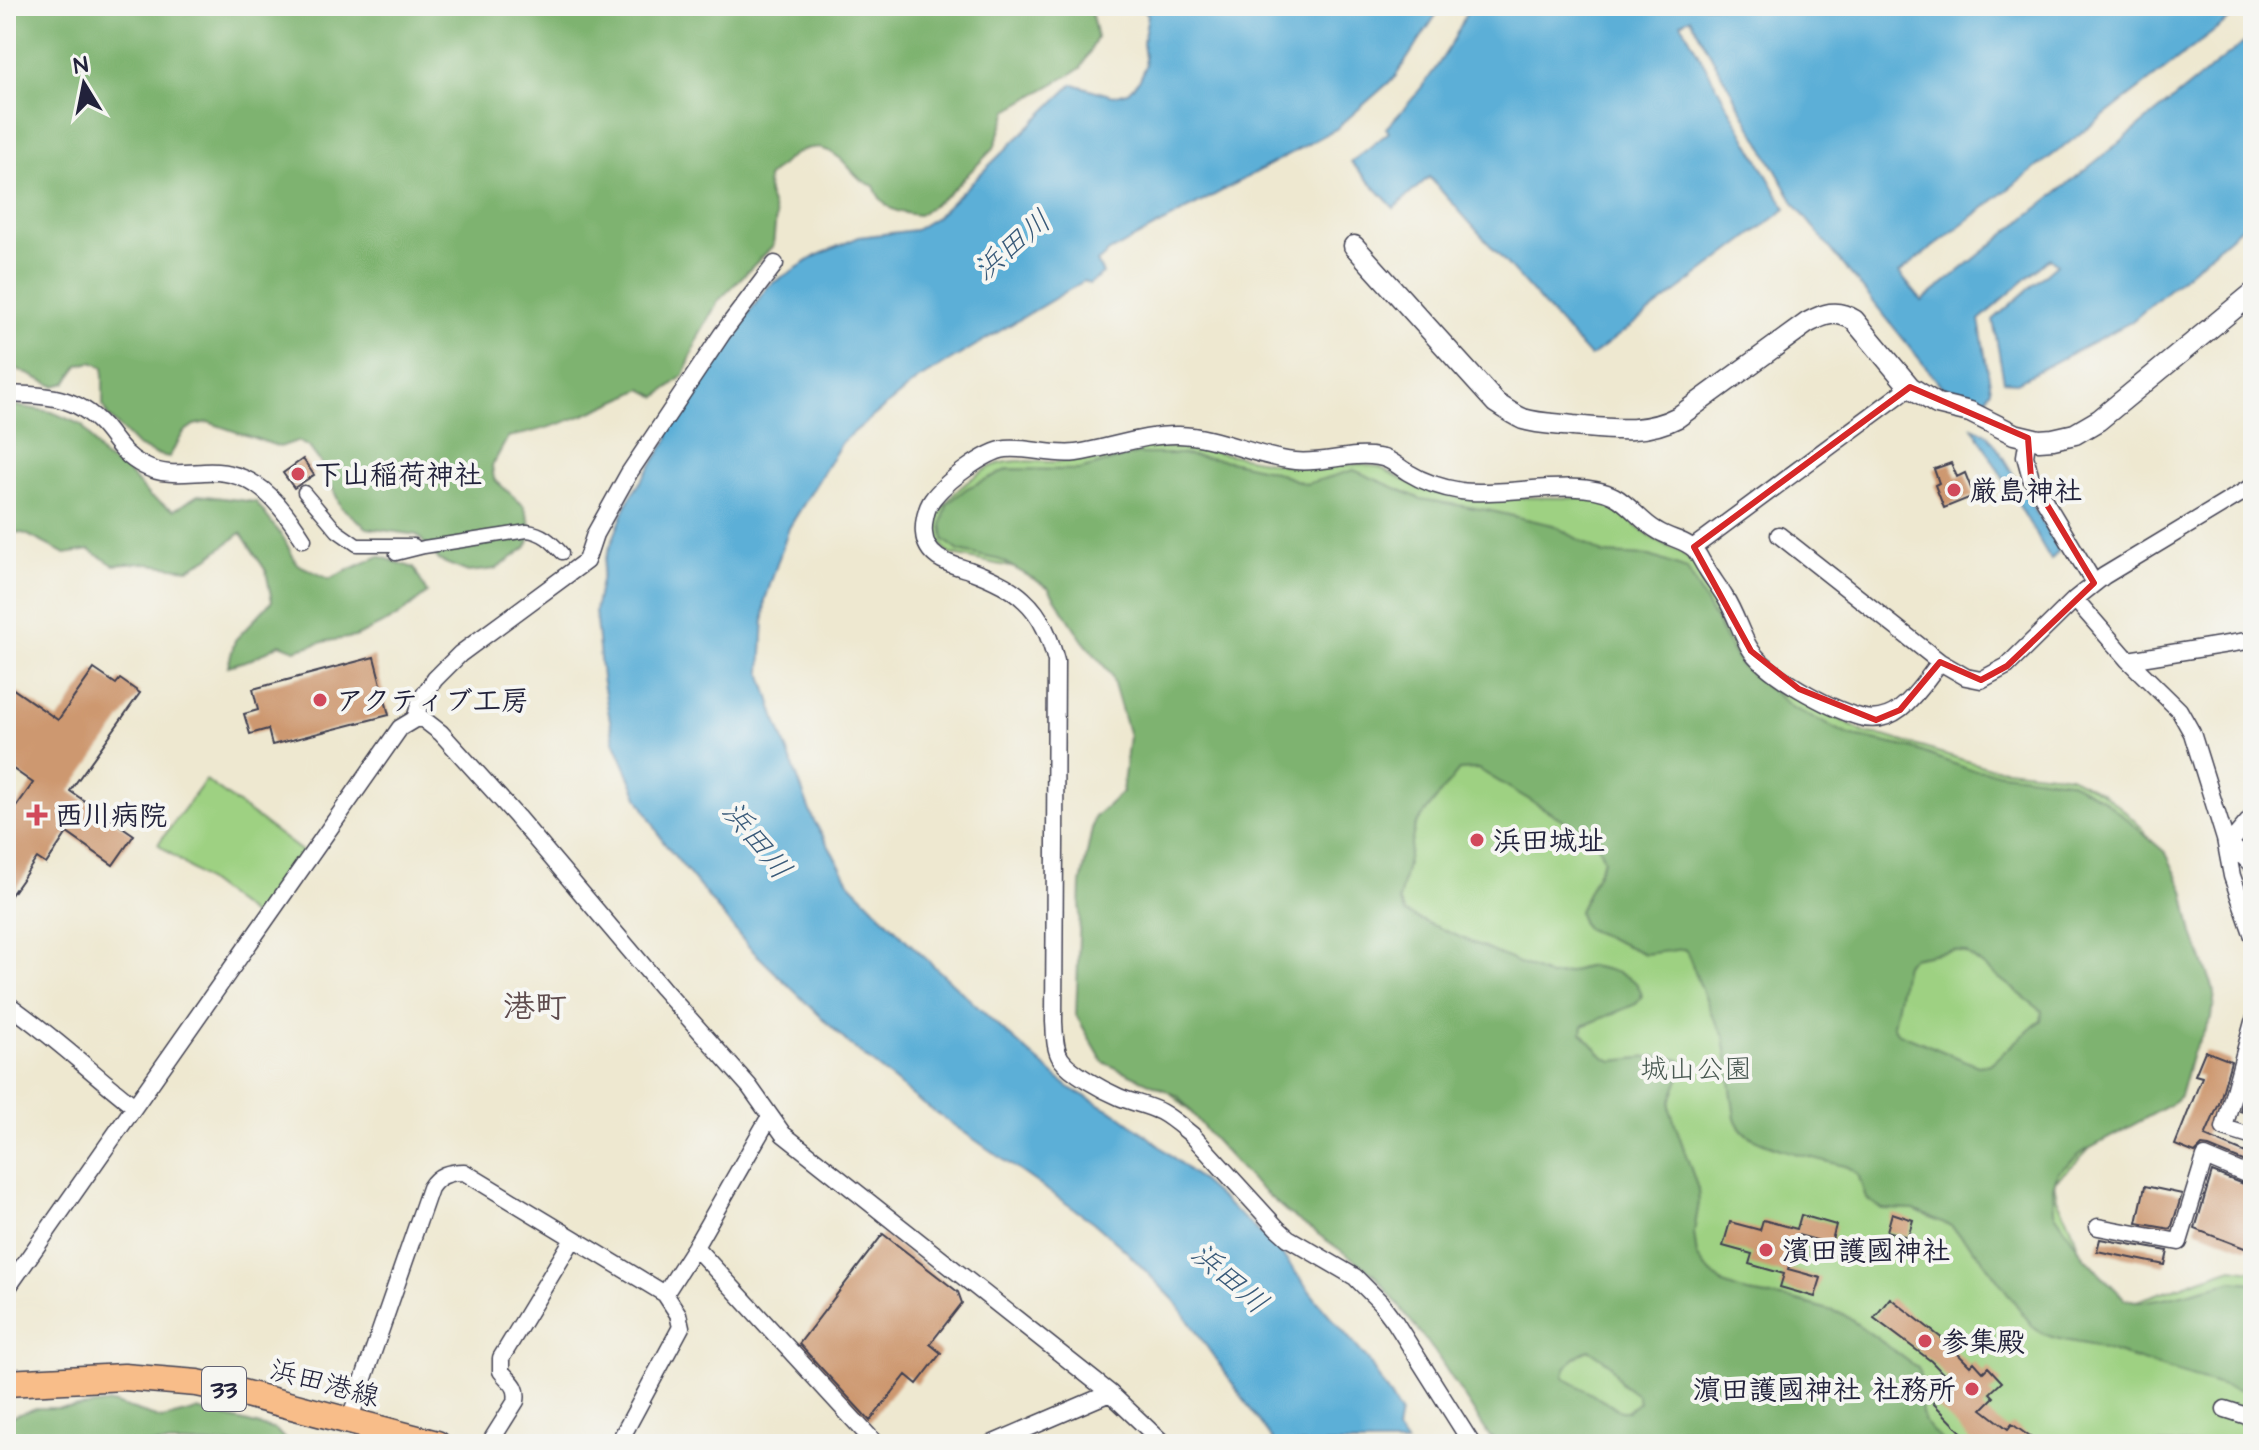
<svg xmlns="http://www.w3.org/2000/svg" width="2259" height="1450" font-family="'Architects Daughter','Klee One',sans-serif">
<rect width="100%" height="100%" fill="#f6f6f2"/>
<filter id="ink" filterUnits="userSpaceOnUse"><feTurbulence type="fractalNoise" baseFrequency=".0125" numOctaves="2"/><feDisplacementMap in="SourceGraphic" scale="16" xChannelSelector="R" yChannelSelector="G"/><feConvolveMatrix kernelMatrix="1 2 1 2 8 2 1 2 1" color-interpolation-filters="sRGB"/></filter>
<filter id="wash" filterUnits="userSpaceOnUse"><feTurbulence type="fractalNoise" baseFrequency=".006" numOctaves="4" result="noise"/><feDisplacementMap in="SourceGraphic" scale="32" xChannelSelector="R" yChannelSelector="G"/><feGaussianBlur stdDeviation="1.8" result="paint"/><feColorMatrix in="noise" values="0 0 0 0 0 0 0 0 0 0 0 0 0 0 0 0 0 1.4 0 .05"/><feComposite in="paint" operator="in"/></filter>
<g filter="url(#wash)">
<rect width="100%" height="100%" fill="#eee8d0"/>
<path fill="#9ed182" stroke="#607a5e" stroke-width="2" d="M1145 447 1195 448 1295 467 1358 464 1379 467 1411 483 1458 497 1590 498 1616 507 1638 528 1659 542 1681 552 1701 570 1725 611 1735 640 1751 663 1794 696 1867 734 1884 736 1987 767 2070 776 2102 793 2120 807 2141 827 2162 855 2090 1148C2080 1161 2066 1170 2054 1182L2057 1199 2070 1223 2079 1249 2108 1288 2125 1305 2232 1268 2253 1271V1444H1605L1379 1271 1213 1133 1161 1084 1127 795 1134 738 1115 672 1054 591 1015 568 949 554C943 547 935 537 935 527 936 503 977 471 998 464 1018 458 1039 463 1060 462 1088 460 1117 452 1145 447Z
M206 780 304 853 255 917 158 844Z"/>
<path fill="#7eb370" stroke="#506a56" stroke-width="2" fill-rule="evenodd" d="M6 6H1090L1097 38 1081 68 1008 110 994 148 948 194 919 215C896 213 882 209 874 186 856 180 854 171 841 159 809 133 790 157 767 178L768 193 776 216 773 246 719 300 700 333 684 375 657 397 642 389C598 410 556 429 508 437L492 466 494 479 524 506 532 528 527 547 496 569 468 572 440 561 417 535 367 528 341 507 323 466 309 447 297 441 280 447 208 422 194 425 184 432 169 457 155 454 137 446 108 416 103 405V367L92 362 79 365 66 383 54 386 6 364Z
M10 405 52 412 82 425 103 457 128 472 150 497 174 510 198 495 256 502 284 539 297 564 329 579 379 556 414 568 427 593 397 617 355 637 327 641 295 650 280 644 252 659 228 666 235 640 272 601 266 571 241 533 207 559 188 569 141 563 114 565 89 550 65 554 26 534 6 530V406Z
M1136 454H1180L1229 461 1269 470 1306 484 1354 470 1421 499 1487 510 1553 525 1604 554 1650 556 1687 569 1741 666 1793 708 1849 735 1911 748 1968 769 2069 781 2103 799 2166 853 2184 890 2193 934 2215 992 2212 1018 2192 1053 2180 1096 2170 1105 2083 1152 2058 1172 2053 1187 2054 1212 2086 1259 2125 1299 2142 1302 2174 1296 2234 1281 2253 1283V1394C2200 1380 2149 1363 2097 1347 2075 1340 2051 1342 2033 1327L1980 1256 1951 1226 1914 1210 1882 1209 1866 1198 1858 1174 1848 1167C1819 1159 1777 1151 1751 1137 1743 1133 1739 1127 1735 1119L1724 1036 1712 1015 1687 952 1684 949 1645 954 1587 929 1581 922 1579 911 1604 860 1596 840 1478 769 1459 770 1415 826 1399 901 1405 913 1549 976C1565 976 1572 970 1586 967 1597 965 1624 974 1634 981 1639 985 1641 991 1642 997L1636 1004 1583 1026 1582 1033 1604 1057 1612 1061 1660 1056 1681 1060 1684 1066 1670 1103V1109L1698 1189 1699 1203 1694 1232 1697 1256 1706 1268 1723 1284 1748 1293 1794 1300 1843 1314 1918 1368C1925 1386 1916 1409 1927 1425 1932 1432 1940 1438 1946 1444H1729C1714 1427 1687 1428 1666 1430L1656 1440V1444H1506L1490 1437 1435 1352 1373 1273 1288 1213 1251 1180 1209 1134 1178 1096 1103 1062 1076 1015 1081 884 1094 818 1122 792 1129 736 1111 674 1083 641 1048 587 1000 560 959 551 944 540 942 524 947 504 967 488 1008 469 1079 470ZM1954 950 1966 953 2042 1011 2041 1020 1990 1064 1978 1066 1897 1032 1893 1025 1905 964 1912 958ZM1590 1350 1610 1364 1622 1384 1637 1395 1639 1402 1628 1411H1621L1564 1378C1565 1364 1578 1353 1590 1350Z
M112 1403 162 1419 197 1410 276 1430 289 1444H6V1419L36 1408H70Z"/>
<path fill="#5cafd7" stroke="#3f6889" stroke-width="2" d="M1142 6H1442L1395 77 1336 129 1109 252 1097 262 1103 274 1089 284 1084 281 916 381 842 442 789 528 765 600 761 672 777 723 813 819 850 883 905 939 997 1025 1068 1087 1116 1113 1146 1135 1199 1179 1277 1248 1318 1302 1368 1360 1400 1413 1397 1431 1407 1444H1275L1174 1300 1125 1250 1093 1222 919 1101 848 1043 748 946 664 843 639 799 614 741 602 678 595 611 605 560 628 501 669 438 665 432 768 286 816 256 859 237 915 230 936 217 1073 84 1113 96 1128 92 1140 79 1146 66 1143 43 1148 15Z
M1469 6H2247L1899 273 1922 301 2253 35V217L2131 322 2017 382 2004 381 1993 320 2057 264 2050 258 1979 320 1991 389 1985 402 1949 392 1946 387H1942L1796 206 1690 18 1681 23 1786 209 1590 357 1429 177 1394 208 1351 162 1389 132 1386 128C1421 92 1451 53 1469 6Z
M1973 427 1987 434 1996 446 2057 546 2058 552 2051 560Z"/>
<g id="blocks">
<path fill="#cd986f" d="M303 459 314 475 294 488 283 473Z
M1951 463 1957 477 1965 473 1974 496 1944 508 1935 485 1939 483 1934 469Z
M374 657 389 715 272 745 268 729 250 734 244 714 258 710 253 689Z
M94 669 116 684 120 679 140 693 70 791 134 835 113 865 67 833 46 864 37 858 6 902V821L33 783 6 764V684L58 720Z
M2205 1051 2231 1061 2219 1104 2205 1136 2253 1156V1165L2209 1147 2202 1146 2195 1153 2175 1145 2202 1077 2195 1075Z
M2251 1070H2253V1115L2240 1111Z
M2212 1172 2253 1188V1234L2247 1249 2195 1229Z
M2145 1186 2182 1194 2171 1229 2137 1223Z
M1892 1213 1913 1220 1908 1237 1887 1231Z
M1801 1215 1836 1225 1831 1244 1798 1235 1788 1269 1821 1278 1815 1297 1780 1287 1784 1274 1749 1264 1752 1254 1723 1246 1730 1222 1760 1230 1763 1220 1797 1229Z
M883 1234 958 1292 962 1303 930 1344 941 1353 917 1384 906 1375 870 1421 799 1344Z
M2100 1239 2168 1251 2165 1265 2097 1251Z
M1890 1298 1944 1340 1970 1366 1974 1362 1983 1372 1988 1367 2002 1382 1990 1393 1994 1397 1982 1409 2008 1429 2012 1424 2040 1444H1973L1933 1403 1953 1384 1931 1361 1874 1318Z"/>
</g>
</g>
<g filter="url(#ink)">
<use href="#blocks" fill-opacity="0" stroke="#414051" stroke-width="2"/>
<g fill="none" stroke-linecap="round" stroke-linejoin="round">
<defs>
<path id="pedestrian" d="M304 492 337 531 357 545H414
M396 554 424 547 527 531C543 533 551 541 562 553"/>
<path id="minor" d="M6 394C49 396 80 395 109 433 120 448 128 458 144 466 163 476 183 473 204 472 254 469 279 501 303 539
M2028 438 2025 456 2031 478 2094 583
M1779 535 1940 662 1966 677 1981 680 2007 666 2075 599 2104 576 2253 486
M1694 547 1910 387
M2075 599 2128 660 2179 710 2192 733 2225 839 2253 866
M2128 660 2253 640
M415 719 421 699 435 679 460 654 586 561 595 534 629 473 722 334 775 264
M2253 816 2235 837 2225 839 2232 876 2253 936
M6 1003C51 1034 91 1072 134 1106
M2253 1022 2224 1128 2253 1137
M2098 1227 2179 1242 2205 1157 2253 1177
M695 1247 876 1444
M6 1290 400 728 415 719H423L441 733 517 817 662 988 749 1086 783 1134 1110 1393 1164 1444
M665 1294 695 1247 770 1116
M2225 1409 2253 1418
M349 1421 430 1188C438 1175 449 1172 464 1172L665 1294 678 1314 681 1327 618 1444
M489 1444 516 1401C519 1385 509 1382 501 1371V1358L573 1239
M991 1444 1110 1393
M1472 1444 1395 1322 1380 1302 1355 1277 1288 1238 1277 1228 1192 1135C1182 1127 1172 1118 1161 1112 1148 1105 1133 1103 1119 1097 1103 1090 1071 1073 1061 1059 1054 1048 1055 1034 1054 1022L1056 661C1050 638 1042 616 1024 600 1010 586 988 577 969 570 950 564 926 559 924 533 923 524 926 508 932 500 944 483 986 451 1006 449 1029 447 1053 456 1076 453 1110 448 1144 434 1179 435 1219 436 1255 457 1295 461 1323 464 1351 452 1378 457 1391 458 1398 467 1409 473 1425 483 1443 488 1461 491 1503 497 1578 477 1614 496 1631 505 1641 522 1658 531 1669 538 1687 541 1695 550 1699 555 1702 562 1706 568 1712 578 1719 587 1725 597 1735 613 1740 631 1749 647 1764 674 1831 709 1860 717 1898 728 1920 687 1940 662"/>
<path id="tertiary" d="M1354 246 1496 403C1505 409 1514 415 1523 419 1539 424 1557 424 1573 426 1610 429 1644 435 1678 417L1807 323C1824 314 1836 309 1854 320L1910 387 1937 404 1970 412 2014 434 2039 440 2053 439 2075 434 2099 420 2253 293"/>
<path id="primary" d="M6 1383 124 1377 197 1383 231 1390 437 1444"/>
</defs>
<use href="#pedestrian" stroke="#414051" stroke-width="15"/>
<use href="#minor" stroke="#414051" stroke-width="19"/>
<use href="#tertiary" stroke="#414051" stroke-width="23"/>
<use href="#primary" stroke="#414051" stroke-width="29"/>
<use href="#pedestrian" stroke="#fff" stroke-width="12"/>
<use href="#minor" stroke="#fff" stroke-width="16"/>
<use href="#tertiary" stroke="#fff" stroke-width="20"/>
<use href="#primary" stroke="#f8bd89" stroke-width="26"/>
</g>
</g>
<path fill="none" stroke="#d62828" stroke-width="6" stroke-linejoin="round" d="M1910 387 2028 438 2031 478 2094 583 2007 666 1981 680 1940 662 1900 710 1876 720 1799 689 1751 651 1694 547Z"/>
<g fill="#d1495b" stroke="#f6f6f2" stroke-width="3">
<circle cx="298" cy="474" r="8"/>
<circle cx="1954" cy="490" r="8"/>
<circle cx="320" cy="700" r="8"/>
<path d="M33 803h8v8h8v8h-8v8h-8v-8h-8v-8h8z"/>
<circle cx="1477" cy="840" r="8"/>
<circle cx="1766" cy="1250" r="8"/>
<circle cx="1925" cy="1341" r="8"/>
<circle cx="1972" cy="1389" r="8"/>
</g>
<g text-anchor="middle" stroke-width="8" stroke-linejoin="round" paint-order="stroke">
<rect fill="#f6f6f2" stroke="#626272" stroke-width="2" x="202" y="1367" width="44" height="44" rx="6"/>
<g font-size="26" font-weight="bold" fill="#22223b">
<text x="224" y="1398">33</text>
</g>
<g font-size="28" font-weight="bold" fill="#22223b" stroke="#f6f6f2" text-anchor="start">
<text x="314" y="484">下山稲荷神社</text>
<text x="1970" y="500">厳島神社</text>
<text x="336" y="710">アクティブ工房</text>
<text x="55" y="825">西川病院</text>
<text x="1493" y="850">浜田城址</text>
<text x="1782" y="1260">濱田護國神社</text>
<text x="1941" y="1351">参集殿</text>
<text x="1956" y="1399" text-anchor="end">濵田護國神社 社務所</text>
</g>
<g font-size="28" fill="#475750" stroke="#f6f6f2">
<text x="1696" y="1078">城山公園</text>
</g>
<g font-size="28" fill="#22223b" stroke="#f6f6f2">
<text transform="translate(325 1382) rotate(15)" y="10">浜田港線</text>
</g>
<g font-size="30" font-style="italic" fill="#395a79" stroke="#f6f6f2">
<text transform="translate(1012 245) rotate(-40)" y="10">浜田川</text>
<text transform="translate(757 840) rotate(51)" y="10">浜田川</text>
<text transform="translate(1230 1278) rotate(41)" y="10">浜田川</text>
</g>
<g font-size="32" font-weight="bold" fill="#5e4b4d" stroke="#f6f6f2">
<text x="535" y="1017">港町</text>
</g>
</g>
<rect width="2259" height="1450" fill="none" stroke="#f6f6f2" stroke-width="32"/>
<g transform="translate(84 84) rotate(350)" stroke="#f6f6f2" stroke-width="6" paint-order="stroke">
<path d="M0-6L14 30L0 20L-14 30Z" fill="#22223b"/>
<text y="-12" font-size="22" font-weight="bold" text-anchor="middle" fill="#22223b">N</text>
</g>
</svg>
